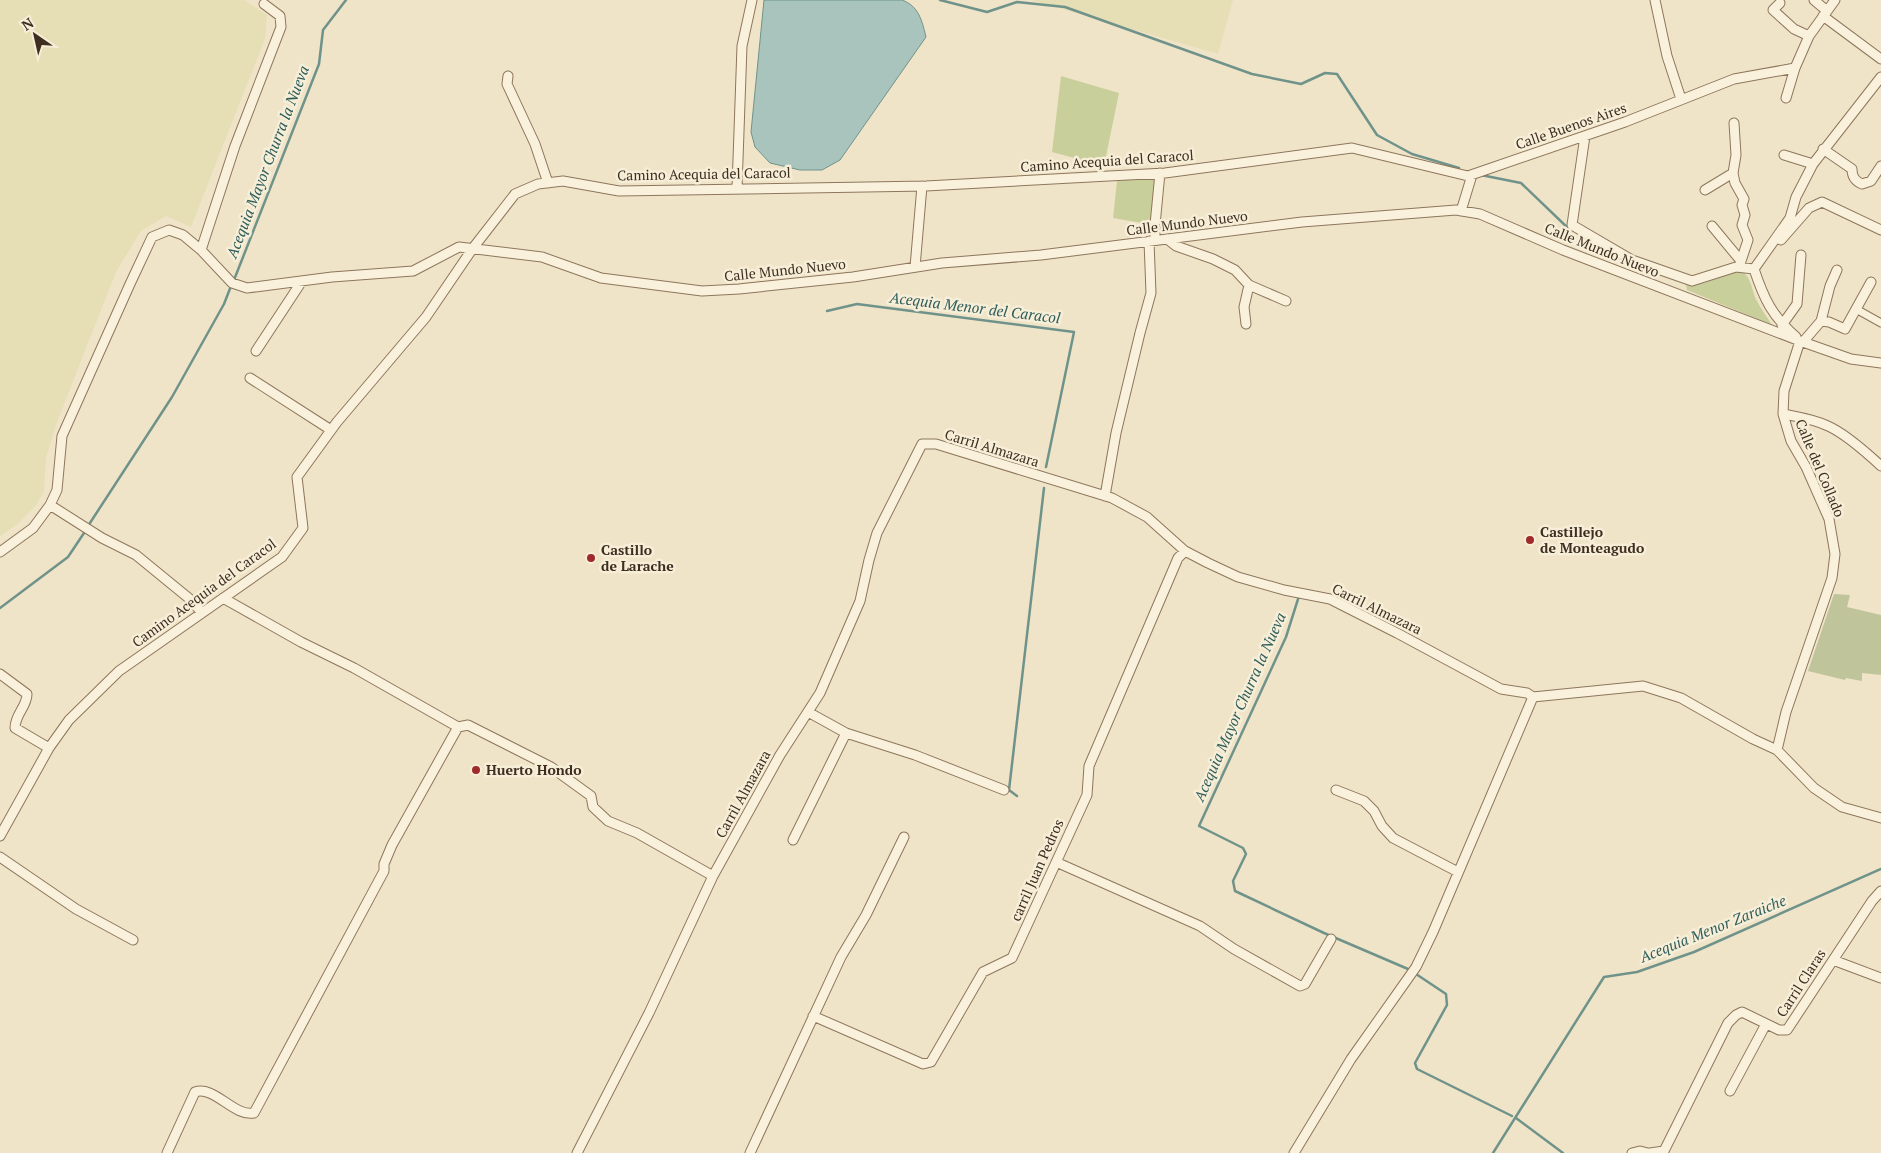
<svg xmlns="http://www.w3.org/2000/svg" width="1881" height="1153" font-family="'PT Serif',serif">
<rect width="100%" height="100%" fill="#f0e4c8"/>
<path fill="#e6deb5" d="M0 0H244L267 15 265 39 191 227 166 216 141 231 116 272 57 422 46 458 44 491 37 504 18 524 0 536Z
M1031 0H1233L1218 54Z"/>
<path fill="#c9cf9b" d="M1061 76 1119 93 1104 166 1052 152Z
M1158 176 1153 225 1113 218 1117 181Z
M1738 270C1752 274 1751 290 1757 301 1761 309 1767 317 1772 325L1687 290 1686 284 1704 283Z"/>
<path fill="#bfc49a" d="M1834 594 1850 595 1847 607 1881 615V675L1862 673V681L1846 678 1845 680 1808 671Z"/>
<path fill="#a9c4bc" stroke="#6f938a" d="M764 0H902C919 6 922 21 926 37L840 160 822 170H800L770 163 755 147 751 132Z"/>
<g fill="none" stroke-linecap="round" stroke-linejoin="round">
<path stroke="#6f938a" stroke-width="2.5" d="M940 0 987 12 1017 2 1065 7 1252 74 1301 84 1325 73 1337 74 1377 135 1412 154 1459 168
M1481 175 1521 183 1569 229
M234 280 319 64 323 30 346 0
M827 311 857 304 1074 332 1046 467
M88 526 172 397 224 304 231 286
M1299 596 1286 637 1199 826 1243 848 1246 854 1233 881 1235 891 1324 933 1408 969
M0 608 68 557 86 530
M1017 796 1009 790 1044 488
M1416 974 1446 994 1447 1005 1415 1063 1417 1069 1512 1116
M1516 1118 1563 1153
M1493 1153 1604 977 1637 972 1694 952 1881 869"/>
<defs>
<path id="pedestrian" d="M1856 309 1881 323"/>
<path id="minor" d="M1655 0 1667 56 1681 99
M1814 0 1827 11
M1780 3 1773 10 1794 29 1809 36
M1823 16 1881 59
M508 76 507 84 535 144 548 183
M1786 98 1795 68
M1734 123 1736 155 1733 173 1735 183 1744 199 1742 205 1745 215 1742 225 1748 240 1739 267
M1585 136 1572 225 1632 260 1692 281 1736 267 1754 269
M1823 149 1852 169C1852 177 1855 181 1862 184L1871 181 1881 166
M1784 155 1813 164
M737 188 742 46 752 0
M1705 190 1733 173
M1461 211 1472 175
M1712 226 1741 261
M1167 239 1176 246 1213 259 1235 270 1249 285 1286 301
M1155 240V225L1160 173
M1781 240 1809 208 1822 202 1881 230
M201 250 235 146 281 27 280 16 264 4
M915 267 922 186
M1821 321 1830 286 1837 270
M1246 324 1244 307 1249 285
M1782 325 1797 304 1801 255
M1796 337C1772 316 1764 299 1754 269L1790 218 1796 197 1813 164 1881 77
M1803 342 1821 321 1829 322 1845 329 1871 282
M256 351 302 281
M250 378 331 430
M1783 414C1798 417 1813 419 1828 426 1844 433 1868 454 1881 466
M1105 496 1116 433 1140 333 1151 293 1149 241
M50 505 102 538 136 555 191 600 202 613
M0 552 33 528 50 505 57 490 62 436 130 284 152 237 169 230 183 235 201 250 232 283 247 288 332 277 413 271 459 247 542 257 601 278 702 291 739 289 853 277 942 263 1041 255 1302 222 1456 210 1480 214 1563 250 1800 341 1851 359 1881 363
M223 598 301 642 354 668 458 727 468 725 551 767 591 796 593 807 608 821 637 833 713 876
M0 674 27 694C27 707 15 714 15 728L49 748
M808 712 846 733 915 755 1004 790
M1777 750 1786 712 1832 578 1835 554 1829 519 1806 467 1791 441 1783 414 1784 391 1800 341
M1336 790 1364 801 1374 811 1382 826 1393 838 1458 872
M0 836 49 748 69 720 119 671 282 557 303 528 297 477 337 422 426 317 473 248 515 194 538 184 563 181 619 191 926 186 1165 173 1352 148 1468 176 1625 122 1734 79 1795 68 1809 36 1835 0
M793 840 846 733
M0 857 76 909 133 940
M1056 862 1200 926 1234 949 1300 986 1305 984 1331 939
M1833 960 1881 978
M813 1016 923 1064 931 1062 983 972 1012 958 1087 795 1089 766 1178 558 1185 551
M1730 1091 1766 1024
M167 1153 195 1092C214 1085 234 1117 254 1113L384 871V864L392 845 458 727
M577 1153 649 1013 713 876 780 755 820 693 860 601 869 560 877 533 922 444H936L1112 498 1147 517 1185 551 1208 563 1238 577 1284 590 1330 599 1397 633 1501 689 1527 693 1533 697 1643 686 1681 698 1753 739 1777 750 1814 788 1842 807 1881 818
M750 1153 841 957 866 915 904 837
M1294 1153 1351 1059 1416 967 1433 932 1533 697
M1632 1153 1640 1151 1648 1153
M1650 1153 1664 1151 1728 1023 1736 1015 1742 1012 1779 1030H1787L1872 901 1881 891"/>
</defs>
<use href="#pedestrian" stroke="#8d765c" stroke-width="9"/>
<use href="#minor" stroke="#8d765c" stroke-width="11"/>
<use href="#pedestrian" stroke="#faf1dc" stroke-width="7"/>
<use href="#minor" stroke="#faf1dc" stroke-width="9"/>
</g>
<g fill="#9e2a2b" stroke="#f7eed8" stroke-width="2">
<circle cx="1530" cy="540" r="5"/>
<circle cx="591" cy="558" r="5"/>
<circle cx="476" cy="770" r="5"/>
</g>
<g text-anchor="middle" stroke-width="5" stroke-linejoin="round" paint-order="stroke">
<g font-size="14" fill="#3d2e20" stroke="#f7eed8">
<text transform="translate(1571 126) rotate(-19)" y="5">Calle Buenos Aires</text>
<text transform="translate(1107 161) rotate(-4)" y="5">Camino Acequia del Caracol</text>
<text transform="translate(704 174) rotate(-1)" y="5">Camino Acequia del Caracol</text>
<text transform="translate(1187 223) rotate(-7)" y="5">Calle Mundo Nuevo</text>
<text transform="translate(1602 250) rotate(22)" y="5">Calle Mundo Nuevo</text>
<text transform="translate(785 270) rotate(-6)" y="5">Calle Mundo Nuevo</text>
<text transform="translate(992 448) rotate(17)" y="5">Carril Almazara</text>
<text transform="translate(1820 468) rotate(67)" y="5">Calle del Collado</text>
<text transform="translate(204 593) rotate(-36)" y="5">Camino Acequia del Caracol</text>
<text transform="translate(1377 609) rotate(26)" y="5">Carril Almazara</text>
<text transform="translate(743 794) rotate(-61)" y="5">Carril Almazara</text>
<text transform="translate(1037 870) rotate(-66)" y="5">carril Juan Pedros</text>
<text transform="translate(1801 983) rotate(-57)" y="5">Carril Claras</text>
</g>
<g font-size="14" font-weight="bold" fill="#3d2e20" stroke="#f7eed8" text-anchor="start">
<text x="1540" y="537">Castillejo<tspan x="1540" dy="16">de Monteagudo</tspan></text>
<text x="601" y="555">Castillo<tspan x="601" dy="16">de Larache</tspan></text>
<text x="486" y="775">Huerto Hondo</text>
</g>
<g font-size="15" font-style="italic" fill="#2f5d5a" stroke="#f7eed8">
<text transform="translate(268 162) rotate(-69)" y="5">Acequia Mayor Churra la Nueva</text>
<text transform="translate(975 308) rotate(7)" y="5">Acequia Menor del Caracol</text>
<text transform="translate(1240 707) rotate(-66)" y="5">Acequia Mayor Churra la Nueva</text>
<text transform="translate(1713 929) rotate(-22)" y="5">Acequia Menor Zaraiche</text>
</g>
</g>
<g transform="translate(35 35) rotate(326)" stroke="#f7eed8" stroke-width="4" paint-order="stroke">
<path d="M0-4L9 19L0 12L-9 19Z" fill="#3d2e20"/>
<text y="-8" font-size="14" font-weight="bold" text-anchor="middle" fill="#3d2e20">N</text>
</g>
</svg>
